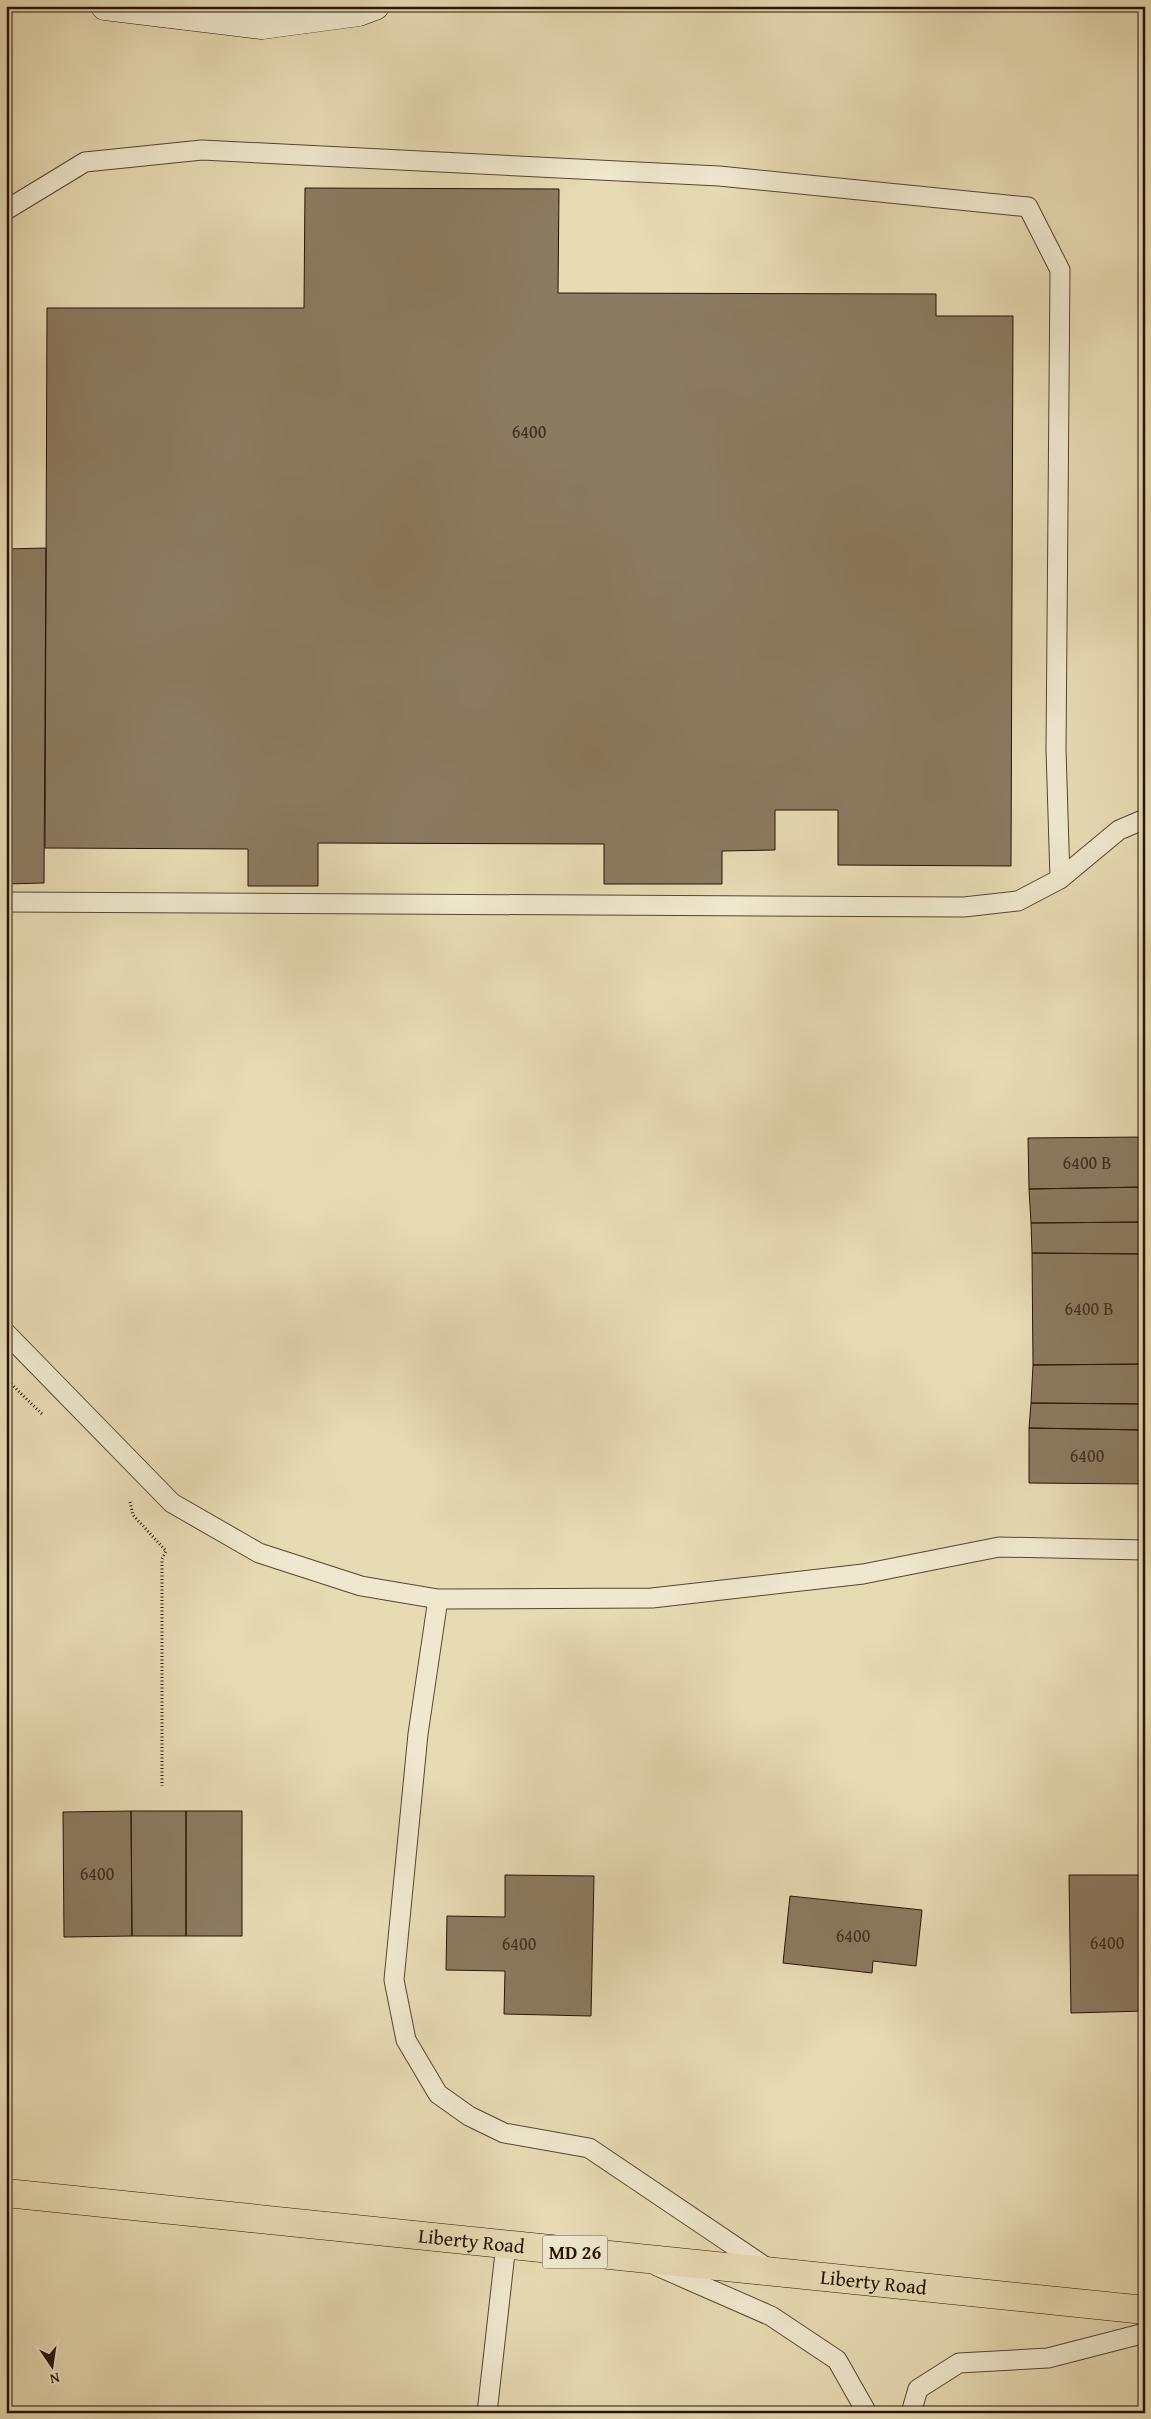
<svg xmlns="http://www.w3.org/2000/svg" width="1151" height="2419" font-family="'Gentium Book Plus',serif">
<rect width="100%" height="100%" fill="#e7dbb4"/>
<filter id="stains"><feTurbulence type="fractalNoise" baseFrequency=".004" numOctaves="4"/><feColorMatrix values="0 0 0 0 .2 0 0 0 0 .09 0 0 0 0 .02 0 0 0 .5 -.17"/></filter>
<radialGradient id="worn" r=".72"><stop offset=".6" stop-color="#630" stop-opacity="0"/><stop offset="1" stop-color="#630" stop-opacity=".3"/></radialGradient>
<path fill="#8b7b61" stroke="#281207" d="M305 188 559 189 558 293 936 294V316H1013L1011 866 838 865V810H775V850L722 851V884H604V844L318 843V886H248V849L45 848 47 308H304Z
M46 548 44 883 6 884V549Z
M1145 1137V1187L1029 1189 1028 1138Z
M1145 1187V1222L1031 1223 1029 1189Z
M1145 1222V1254L1032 1253 1031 1223Z
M1032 1253 1145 1254V1364L1033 1365Z
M1145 1364V1404L1031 1403 1033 1365Z
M1031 1403 1145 1404V1430L1029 1428Z
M1029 1428 1145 1430V1484L1029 1483Z
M131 1811H186V1936H132Z
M131 1811 132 1936 64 1937 63 1812Z
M186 1811H242V1936H186Z
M505 1875 594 1876 591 2016 504 2014 505 1971 446 1970 447 1916 505 1917Z
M1069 1875H1145V2011L1071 2013Z
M790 1896 922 1910 916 1966 873 1961 872 1973 783 1963Z"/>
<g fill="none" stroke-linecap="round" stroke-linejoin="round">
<defs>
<path id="lane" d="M6 210 85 162 202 150 719 176 1028 207 1060 270 1056 749 1060 879
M6 902 964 907 1018 901 1060 879 1119 830 1145 819
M6 1333 172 1503 259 1553 361 1586 438 1599 652 1598 863 1574 999 1547 1145 1550
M438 1599 418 1734 394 1980 406 2040 438 2094 469 2116 504 2133 589 2148 770 2270
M657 2266 771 2316 837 2360 867 2413
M487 2413 506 2244
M911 2413 918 2389 959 2363 1048 2358 1145 2333"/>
<path id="secondary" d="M105 6 262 25 359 12 375 6"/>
<g id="primary">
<path id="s1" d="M6 2193 1145 2310"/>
</g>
</defs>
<use href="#lane" stroke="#584432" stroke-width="21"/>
<use href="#secondary" stroke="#281207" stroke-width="29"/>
<use href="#primary" stroke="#281207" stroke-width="29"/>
<path stroke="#281207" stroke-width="3" stroke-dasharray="1 2.5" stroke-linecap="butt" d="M6 1379 43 1415
M130 1502 133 1515 166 1551 162 1559V1786"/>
<use href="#lane" stroke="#efe8ce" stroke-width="19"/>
<use href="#secondary" stroke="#efe8ce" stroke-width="28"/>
<use href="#primary" stroke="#e7dbb4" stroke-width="28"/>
</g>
<g text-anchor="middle" stroke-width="4" stroke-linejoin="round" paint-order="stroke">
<g font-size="18" fill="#412c1e">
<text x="529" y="438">6400</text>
<text x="1087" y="1169">6400 B</text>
<text x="1089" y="1315">6400 B</text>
<text x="1087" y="1462">6400</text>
<text x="97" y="1880">6400</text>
<text x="853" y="1942">6400</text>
<text x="1107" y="1949">6400</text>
<text x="519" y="1950">6400</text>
</g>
<rect fill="#efe8ce" stroke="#645243" stroke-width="1" x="542.5" y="2235.5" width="65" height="33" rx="4"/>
<g font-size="19" font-weight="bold" fill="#281207">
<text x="575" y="2259">MD 26</text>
</g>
<g font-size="20" fill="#281207" stroke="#efe8ce">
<text dy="7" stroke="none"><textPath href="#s1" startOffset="468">Liberty Road</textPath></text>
<text dy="7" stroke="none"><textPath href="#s1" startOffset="872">Liberty Road</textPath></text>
</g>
</g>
<rect width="1151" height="2419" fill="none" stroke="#e7dbb4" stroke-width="25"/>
<rect x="8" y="8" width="1136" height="2404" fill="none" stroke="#281207" stroke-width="2.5"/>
<rect x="12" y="12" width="1126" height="2394" fill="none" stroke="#281207"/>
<g transform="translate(52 2366) rotate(167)" stroke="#efe8ce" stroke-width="4" paint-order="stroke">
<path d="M0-4L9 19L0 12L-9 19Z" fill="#281207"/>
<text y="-8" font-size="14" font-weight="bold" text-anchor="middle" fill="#281207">N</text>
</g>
<rect width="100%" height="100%" filter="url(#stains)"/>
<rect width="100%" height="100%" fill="url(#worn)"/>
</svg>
